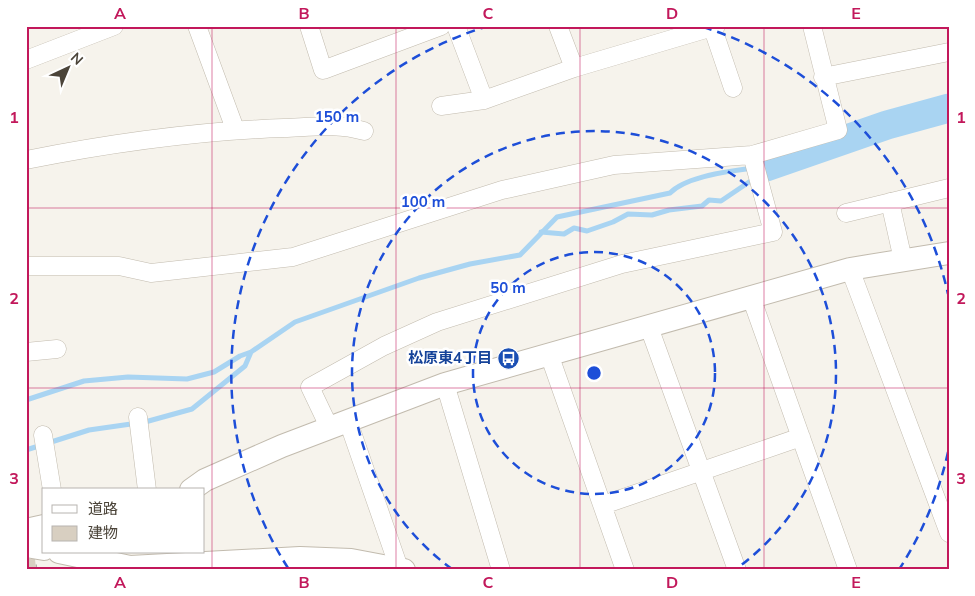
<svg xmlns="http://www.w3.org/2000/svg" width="975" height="596" font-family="Mulish,'Noto Sans JP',sans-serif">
<defs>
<filter id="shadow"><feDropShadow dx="3" dy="5.5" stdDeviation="0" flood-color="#0004"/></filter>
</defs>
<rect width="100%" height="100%" fill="#f6f3ec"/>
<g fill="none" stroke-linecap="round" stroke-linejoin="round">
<path stroke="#a9d4f2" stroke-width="5" d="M541 232 564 234 574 228 587 231 613 222 628 214 652 215 669 210 702 206 709 200 721 201 755 178
M26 400 84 381 128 377 187 379 214 372 240 356 251 352 295 322 419 278 470 264 520 255 557 217 670 193C687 175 742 169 766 167
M26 450 89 430 145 422 192 409 245 366 251 352"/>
<path stroke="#a9d4f2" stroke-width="29" d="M766 167 887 125 949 108"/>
</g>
<path fill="#d8cfc1" filter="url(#shadow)" d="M26 555 28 559H35L36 569H26Z"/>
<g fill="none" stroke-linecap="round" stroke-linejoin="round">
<defs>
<path id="minor" d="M197 26 235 129
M309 26 323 70 441 26
M456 26 484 100
M558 26 574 68
M712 26 733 88
M26 60 114 26
M823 77 949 52
M441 106 484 100 574 68 716 26
M26 160C111 143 197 131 284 128 311 127 338 123 364 131
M890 202 903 260
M846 213 949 188
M26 266H119L151 273 293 257 502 190 614 165 752 155 838 130 812 26
M850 269 949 533
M751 297 848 570
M649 327 737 570
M26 352 57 349
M549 354 625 570
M445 384 501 570
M138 417 147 490
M348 421 399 568
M330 429 310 387 384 346 437 322 622 264 773 232 752 155
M43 435 52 490
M603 505 801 437"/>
<path id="tertiary" d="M191 490 205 480 282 446 445 384 850 269 949 253
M26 530 44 526
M26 546 44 549
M59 552 130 567 300 558 351 560 404 570"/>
</defs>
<use href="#minor" stroke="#c2bbae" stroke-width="19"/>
<use href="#tertiary" stroke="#c2bbae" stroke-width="24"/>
<use href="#minor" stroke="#fff" stroke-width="18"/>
<use href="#tertiary" stroke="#fff" stroke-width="22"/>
</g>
<path fill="none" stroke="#c2185b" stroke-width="1" stroke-opacity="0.55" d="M212 26V570M396 26V570M580 26V570M764 26V570M26 208H949M26 388H949"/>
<g fill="none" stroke="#1d4ed8" stroke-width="2.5" stroke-dasharray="9 6">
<circle cx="594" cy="373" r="121"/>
<path d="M452 569A242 242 0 1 1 736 569"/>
<path d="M948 452A363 363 0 0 1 900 568M288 568A363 363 0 0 1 485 27M703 27A363 363 0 0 1 948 294"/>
</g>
<defs>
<symbol id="bus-disc" viewBox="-11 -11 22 22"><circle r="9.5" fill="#1a4fb4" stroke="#fff"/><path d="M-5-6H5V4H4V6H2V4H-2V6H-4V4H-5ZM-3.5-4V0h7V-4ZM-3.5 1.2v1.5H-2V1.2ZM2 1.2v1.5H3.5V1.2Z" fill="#fff"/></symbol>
</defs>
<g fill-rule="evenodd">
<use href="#bus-disc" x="496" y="346" width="25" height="25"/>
</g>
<g text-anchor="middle" stroke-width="5" stroke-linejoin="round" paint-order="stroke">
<g font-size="15" font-weight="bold" fill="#164399" stroke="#fff" text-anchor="end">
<text x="492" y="363">松原東4丁目</text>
</g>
</g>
<circle cx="594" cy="373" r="8" fill="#1d4ed8" stroke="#fff" stroke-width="2.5"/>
<g font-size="15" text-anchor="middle" font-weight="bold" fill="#1d4ed8" stroke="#fff" stroke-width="5" stroke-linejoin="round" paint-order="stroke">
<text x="337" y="122">150 m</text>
<text x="423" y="207">100 m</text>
<text x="508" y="293">50 m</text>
</g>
<rect width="975" height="596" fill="none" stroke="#ffffff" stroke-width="55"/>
<rect x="42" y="488" width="162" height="65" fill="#ffffff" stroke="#b7b4b0"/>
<rect x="52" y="505" width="25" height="8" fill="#ffffff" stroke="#b7b4b0"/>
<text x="88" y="514" font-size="15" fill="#4b4439">道路</text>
<rect x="52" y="526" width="25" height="15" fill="#d8cfc1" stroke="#b7b4b0"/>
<text x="88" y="538" font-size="15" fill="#4b4439">建物</text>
<g transform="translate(68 68) rotate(44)" stroke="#ffffff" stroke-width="4" paint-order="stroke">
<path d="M0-4L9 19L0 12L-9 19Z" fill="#4b4439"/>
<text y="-8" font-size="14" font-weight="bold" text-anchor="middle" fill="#4b4439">N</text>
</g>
<rect x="28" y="28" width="920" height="540" fill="none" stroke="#c2185b" stroke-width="2"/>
<g font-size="16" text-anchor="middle" font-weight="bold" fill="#c2185b">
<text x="120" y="19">A</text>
<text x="304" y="19">B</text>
<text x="488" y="19">C</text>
<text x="672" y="19">D</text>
<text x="856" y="19">E</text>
<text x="14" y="123">1</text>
<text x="961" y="123">1</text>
<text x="14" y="304">2</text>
<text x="961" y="304">2</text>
<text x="14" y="484">3</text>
<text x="961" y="484">3</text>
<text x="120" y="588">A</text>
<text x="304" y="588">B</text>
<text x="488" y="588">C</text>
<text x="672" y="588">D</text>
<text x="856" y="588">E</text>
</g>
</svg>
